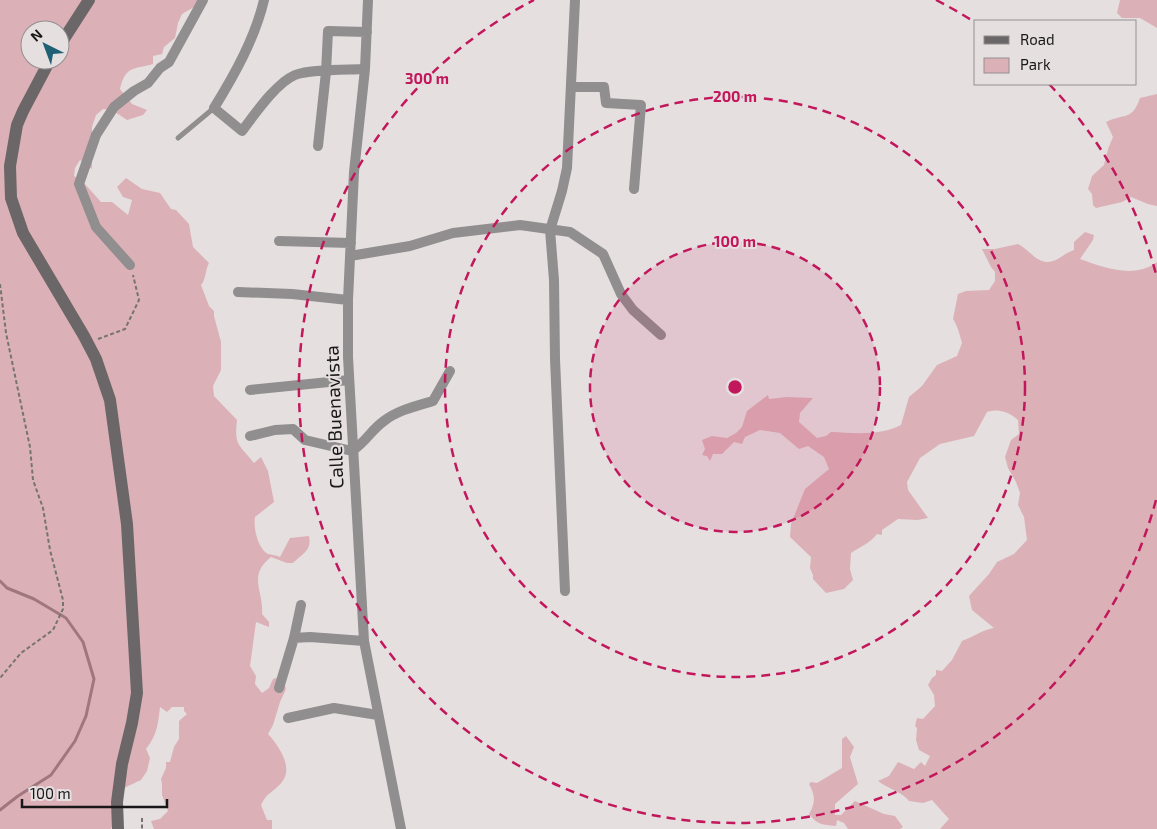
<svg xmlns="http://www.w3.org/2000/svg" width="1157" height="829" font-family="'Exo 2',sans-serif">
<rect width="100%" height="100%" fill="#e5dfe0"/>
<path fill="#dcb0b7" fill-rule="evenodd" d="M0 0H201V3L182 14 178 23 175 38 164 47 162 54 153 56V64C133 70 126 65 120 89L132 104 147 110 143 115 127 120 112 110 103 109 96 115 92 127V169L80 160 75 168 74 176 84 183 101 202H112L128 215 132 200 123 197 117 187 126 178 142 189 160 193 171 209 176 210 189 224 193 247 209 263C205 270 206 280 201 285L209 306 214 311V316L221 342V370L213 386 214 396 237 420C234 446 239 444 254 463L261 457 268 471 274 502 255 517C253 527 258 549 268 554 272 555 276 555 280 557L290 538 309 536C312 551 303 553 293 563H287L271 557C247 576 264 591 262 614L269 622V627L256 622 250 666 256 676 255 684 262 693 269 688 273 679 282 676 286 689 280 702 273 725 268 734C278 745 294 767 282 782 273 793 268 791 261 805L267 820H272V829H154L151 821 160 819 168 811 162 795V784L161 779 166 768V762H170L174 747 179 739V721L187 714 184 711V707H172L167 712 160 707C158 725 157 735 146 749L150 758 147 771 141 780 126 787 116 796V816L111 829H0ZM30 30H60V60H30Z
M1120 0H1157V28L1140 18H1122L1117 13Z
M1157 94V206L1148 204 1131 197 1122 202 1096 208 1093 205 1092 194 1088 189 1092 176 1104 165 1108 149 1113 137 1106 122C1125 113 1132 121 1140 98Z
M1085 232 1094 235 1093 240 1080 259C1105 268 1134 279 1157 262V829H940L949 819 932 800 923 803 909 801C901 791 888 789 878 781L889 776 898 762 914 769 921 762 925 766 930 756 919 750 916 740 917 728 915 726 917 718 923 719 935 706 934 695 928 685 932 678 936 675V670L942 671 952 660 962 641C973 637 984 629 994 628L972 610 969 596 989 574 997 562 1014 554 1027 540 1024 517 1018 505 1020 493 1016 482 1008 468 1005 457 1011 440 1019 434 1018 420C1009 412 999 408 987 412L974 436 940 444 920 458 907 482 908 490 928 518 918 520 898 519 882 530V535L877 534C870 543 860 547 851 553L850 569 853 580 844 589 826 593 813 579V575L810 568 811 557 790 537 791 524 805 489 829 469 824 457 808 446 799 449 780 433 760 430 745 437 742 444 734 442 722 454H713L710 461 707 456 702 455 705 449 702 440 712 436 727 438 736 433 742 427 747 411 768 395 769 399 787 397 813 398 800 413 799 422 817 438 826 436 831 432C854 433 880 436 901 425L909 397 922 386 937 365 957 356 962 343C960 336 957 324 953 319L958 294 966 291 989 290 995 281V272L991 267 982 249H995L1018 244C1030 250 1038 266 1053 261 1060 259 1065 253 1074 250V242Z
M846 736 854 747 850 757 858 784 835 804V815H841L855 801 884 814 895 816 903 827 900 829H848L844 823 837 820 836 826C822 824 819 826 809 814 816 802 815 795 809 784L811 782 817 783 842 768V739Z"/>
<g fill="none" stroke-linecap="round" stroke-linejoin="round">
<path stroke="#a0777e" stroke-width="3" d="M0 581 7 588 34 599 66 618 83 642 94 679 86 716 75 741 51 775 18 796 0 810"/>
<path stroke="#767373" stroke-width="2" stroke-dasharray="4 2.5" stroke-linecap="butt" d="M0 284 6 333 30 447 33 480 43 508 50 550 63 600V609L53 630 21 653 0 678
M98 339 125 329 139 300 133 275
M142 818V829"/>
<path stroke="#918e8f" stroke-width="5" d="M178 138 214 108"/>
<path stroke="#918e8f" stroke-width="10" d="M264 0C255 38 235 74 214 108L242 131C255 114 276 83 295 75 310 69 347 70 365 69
M368 0 365 69 354 172 348 300V357L364 641 401 829
M571 87H604L606 103 641 105 634 189
M318 146 326 72 328 31 367 32
M279 241 351 243
M350 256 410 246 453 233 520 225 570 232 603 254 621 294 633 310 661 335
M130 265 96 227 79 184 96 135 114 107 134 91 148 83 160 68 169 62 203 0
M238 292 292 294 348 300
M250 390 349 380
M250 436 275 430 293 429 305 440 352 451C366 442 372 429 384 421 398 410 417 406 433 401L450 371
M565 591 555 359 554 280 550 230 562 191 567 168 575 0
M294 638 310 637 364 641
M279 688 294 638 301 605
M288 718 334 708 378 715"/>
<path stroke="#6b6768" stroke-width="12" d="M60 45 89 0
M50 60 23 111 17 125 10 166 11 198 23 233 84 336 96 359 110 400 127 524 137 693 132 723 122 764 117 802 118 829"/>
</g>
<circle cx="735" cy="387" r="145" fill="#c2185b" fill-opacity=".12"/>
<g fill="none" stroke="#c2185b" stroke-width="2.5" stroke-dasharray="9 6">
<circle cx="735" cy="387" r="145"/>
<circle cx="735" cy="387" r="290"/>
<path d="M1156 500A436 436 0 1 1 534 0M936 0A436 436 0 0 1 976 23M1049 84A436 436 0 0 1 1156 274"/>
</g>
<g text-anchor="middle" stroke-width="4" stroke-linejoin="round" paint-order="stroke">
<g font-size="19" fill="#191717" stroke="#e5dfe0">
<text transform="translate(334 417) rotate(-92)" y="7">Calle Buenavista</text>
</g>
</g>
<circle cx="735" cy="387" r="8" fill="#c2185b" stroke="#e5dfe0" stroke-width="2.5"/>
<g font-size="15" text-anchor="middle" font-weight="bold" fill="#c2185b" stroke="#e5dfe0" stroke-width="4" stroke-linejoin="round" paint-order="stroke">
<text x="427" y="84">300 m</text>
<text x="735" y="102">200 m</text>
<text x="735" y="247">100 m</text>
</g>
<rect x="974" y="20" width="162" height="65" fill="#e5dfe0" stroke="#938f90"/>
<rect x="984" y="36" width="25" height="8" fill="#6b6768" stroke="#938f90"/>
<text x="1020" y="45" font-size="15" fill="#191717">Road</text>
<rect x="984" y="58" width="25" height="15" fill="#dcb0b7" stroke="#938f90"/>
<text x="1020" y="70" font-size="15" fill="#191717">Park</text>
<g transform="translate(45 45) rotate(318)"><circle r="24" fill="#e5dfe0" stroke="#938f90"/>
<path d="M0-4L9 19L0 12L-9 19Z" fill="#206075"/>
<text y="-8" font-size="14" font-weight="bold" text-anchor="middle" fill="#191717">N</text>
</g>
<path d="M22 799v8h145v-8" fill="none" stroke="#191717" stroke-width="2.5"/>
<text x="30" y="799" font-size="15" fill="#191717" stroke="#e5dfe0" stroke-width="4" paint-order="stroke">100 m</text>
</svg>
